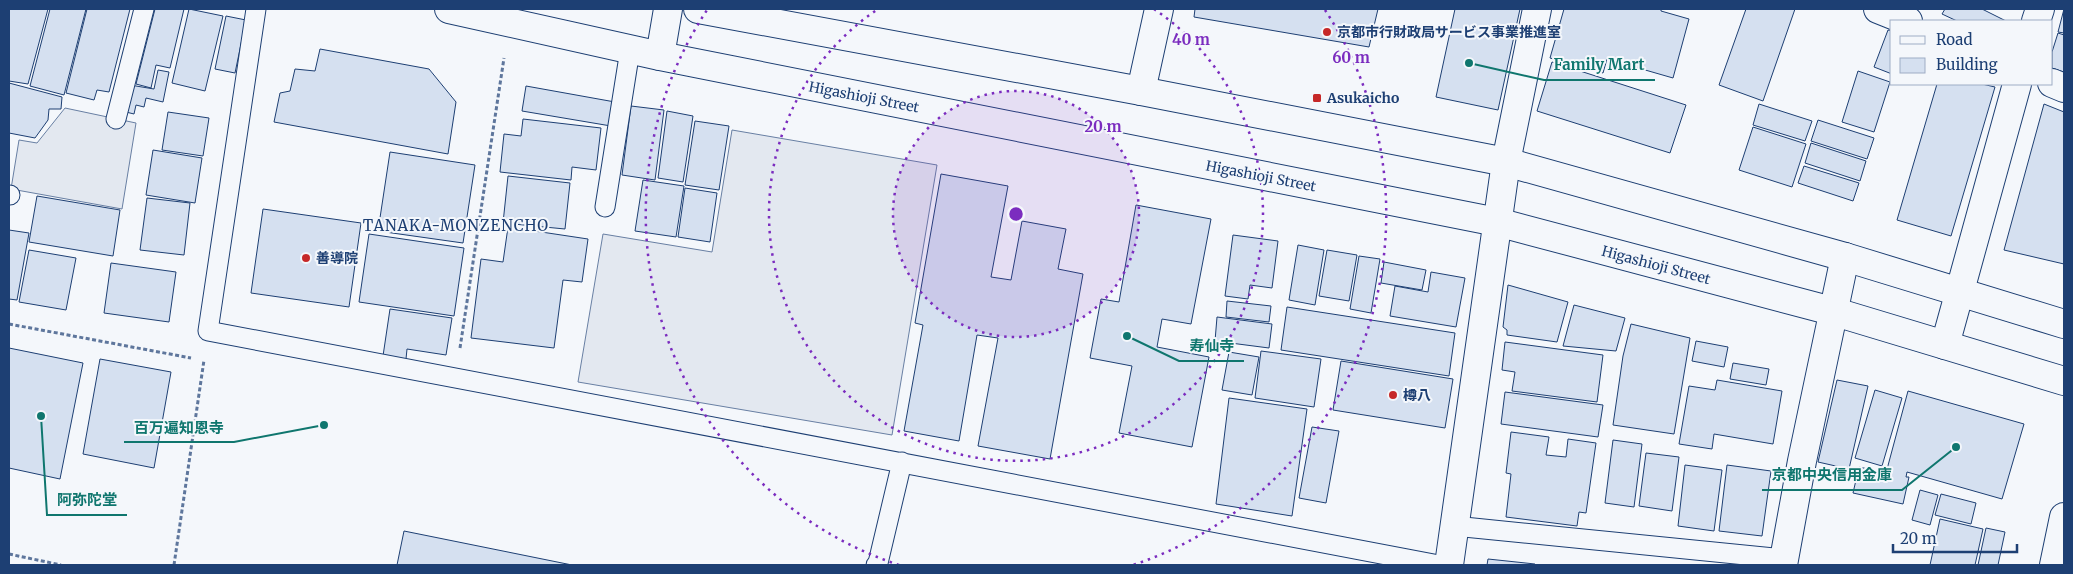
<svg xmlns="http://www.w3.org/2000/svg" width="2073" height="574" font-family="Merriweather,'Noto Sans JP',serif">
<rect width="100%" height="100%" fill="#f4f7fb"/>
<path fill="#e3e8f0" stroke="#687fa3" d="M65 108 136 123 122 209 11 189 19 140 37 143Z
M732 130 937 165 892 435 578 382 603 234 712 252Z"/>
<path fill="#d5e0f0" stroke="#1d3f73" d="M9 9H48L28 84 9 81Z
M50 9H86L64 95 30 86Z
M87 9H130L109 92 97 90 94 100 66 93Z
M155 9H184L170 68 156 65 151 88 136 84Z
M189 9 223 16 205 91 172 83Z
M1195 9H1378L1369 47 1194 17Z
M1455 9H1520L1498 110 1436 97Z
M1564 9H1661V11L1689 19 1673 78 1607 59 1603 73 1550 58Z
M1746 9H1795L1763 101 1719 85Z
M1945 9H1982L2006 21H1957L1942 14Z
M2064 9V33L2058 32Z
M226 16 246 20 235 73 215 69Z
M1888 30 1892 31V74L1874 67Z
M2058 33 2064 35V72L2052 68V52Z
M320 49 429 69 456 102 448 154 274 122 280 93 290 91 295 69 315 71Z
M1552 62 1686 105 1670 153 1537 111Z
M158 70 169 72 163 102 146 98 144 107 136 105 134 114 122 111 130 85 154 89Z
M1858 71 1890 82 1874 132 1842 122Z
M9 83 62 97 61 109H49L48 120 35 138 9 133Z
M1937 84H1982L1995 87 1951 236 1897 220Z
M526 86 615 102 611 126 522 111Z
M1759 104 1812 121 1805 141 1753 125Z
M2044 104 2064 112V264L2004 250Z
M631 106 664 110 655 180 622 175Z
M667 111 693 116 683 182 658 178Z
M168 112 209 118 203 156 162 150Z
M523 119 601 128 596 170 572 167 571 180 500 172 504 134 521 136Z
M1818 120 1874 138 1867 159 1811 141Z
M695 121 729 126 719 190 685 185Z
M1753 127 1806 144 1792 187 1739 170Z
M1811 143 1866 161 1860 181 1805 163Z
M153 150 202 158 195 203 146 195Z
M390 152 475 165 463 243 378 231Z
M1804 166 1859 183 1853 201 1798 183Z
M941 174 1008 186 991 277 1011 280 1022 221 1066 229 1058 269 1083 274 1050 459 978 446 998 338 977 335 959 441 904 431 923 325 915 323Z
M508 176 570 183 565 229 503 223Z
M643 180 684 186 676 237 635 231Z
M685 188 717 193 710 242 678 237Z
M37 196 120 210 113 256 29 242Z
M147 198 190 203 184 255 140 250Z
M1136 205 1211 219 1191 324 1162 319 1157 347 1209 357 1192 447 1119 433 1132 366 1090 358 1101 299 1119 302Z
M263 209 361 223 349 307 251 293Z
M508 227 588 239 582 282 563 280 554 348 471 338 481 259 503 262Z
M9 230 29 233 17 300 9 299Z
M369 234 464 248 454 316 359 302Z
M1233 235 1278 241 1272 288 1250 285 1248 299 1225 296Z
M1298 245 1324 250 1315 305 1289 300Z
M29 250 76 258 66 310 19 302Z
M1327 250 1357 255 1349 301 1319 296Z
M1359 256 1380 259 1371 313 1350 309Z
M1384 262 1426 270 1422 290 1381 283Z
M111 263 176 272 169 322 104 313Z
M1431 272 1465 278 1456 327 1390 316 1395 286 1428 292Z
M1508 285 1568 302 1557 342 1507 335V330L1503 327Z
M1227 301 1271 306 1269 322 1226 317Z
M1574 305 1625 318 1616 351 1563 346Z
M1287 307 1455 333 1449 376 1281 350Z
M390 309 452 318 446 355 407 349 406 359 383 356Z
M1217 317 1272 324 1269 348 1215 341Z
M1631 324 1690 338 1674 434 1613 425 1623 356Z
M1696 341 1728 347 1724 367 1692 361Z
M1505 342 1603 355 1597 402 1512 391 1515 372 1502 370Z
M9 348 83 363 60 479 9 468Z
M1261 351 1321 359 1314 407 1255 398Z
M1229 352 1259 357 1252 395 1222 390Z
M100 359 171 372 154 468 83 454Z
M1341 361 1453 379 1445 428 1333 410Z
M1733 363 1769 369 1766 385 1730 379Z
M1717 380 1782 391 1773 444 1714 434 1712 449 1679 444 1689 386 1715 390Z
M1837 380 1868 386 1849 469 1818 462Z
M1875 390 1902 398 1882 466 1855 458Z
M1908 391 2024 424 2002 499 1907 472 1906 477H1909L1903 504 1853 493 1859 467 1886 473Z
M1505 392 1603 405 1598 437 1501 424Z
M1229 398 1307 409 1292 516 1216 504Z
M1312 427 1339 431 1326 503 1299 498Z
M1511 432 1549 437 1546 455 1566 457 1568 439 1596 443 1586 513 1579 512 1577 526 1506 517 1511 474 1506 473Z
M1613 440 1642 444 1634 507 1605 503Z
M1646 453 1679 457 1672 511 1639 506Z
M1685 465 1722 470 1714 531 1678 526Z
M1727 465 1771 471 1762 536 1719 531Z
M1920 490 1938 495 1930 525 1912 520Z
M1941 494 1976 503 1971 524 1935 515Z
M1940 519 1983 529 1975 565H1930Z
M1986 528 2005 532 1998 565H1978Z
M404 531 572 565H397Z
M1488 559 1535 564V565H1487Z"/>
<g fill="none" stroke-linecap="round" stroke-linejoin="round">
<defs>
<path id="service" d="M256 9 208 331 1439 565
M116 119 144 9
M9 195H10
M605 207 630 50
M1454 526 1785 559
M876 565 878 563 902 462"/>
<path id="minor" d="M1878 9 1908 21
M2036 21 2040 9
M2052 83 2064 88
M1141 91 1159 9
M1945 345 2017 84
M1449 565 1506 162 1537 9
M1783 565 1802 461 1845 257
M2054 565 2064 517"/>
<path id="tertiary" d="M660 56 668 9"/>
<path id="primary" d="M449 9 660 56 1497 222 1832 311 2064 381
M698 9 1141 91 1506 162 1845 257 2064 324"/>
</defs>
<use href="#service" stroke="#1d3f73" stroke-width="21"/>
<use href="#minor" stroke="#1d3f73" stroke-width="30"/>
<use href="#tertiary" stroke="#1d3f73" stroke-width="30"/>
<use href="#primary" stroke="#1d3f73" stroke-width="30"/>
<path stroke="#5e769c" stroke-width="3" stroke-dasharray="4 2.5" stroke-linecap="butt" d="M9 324 191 358
M460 348 504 58
M9 554 61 565
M174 565 204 360"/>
<use href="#service" stroke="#f4f7fb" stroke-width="19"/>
<use href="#minor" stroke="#f4f7fb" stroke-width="28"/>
<use href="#tertiary" stroke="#f4f7fb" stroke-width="28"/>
<use href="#primary" stroke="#f4f7fb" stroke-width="28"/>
</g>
<circle cx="1016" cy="214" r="123" fill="#7b2cbf" fill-opacity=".12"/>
<g fill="none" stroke="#7b2cbf" stroke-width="2.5" stroke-dasharray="2.5 5">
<circle cx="1016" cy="214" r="123"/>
<path d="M1154 9A247 247 0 1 1 878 9"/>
<path d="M899 565A370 370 0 0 1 707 10M1325 10A370 370 0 0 1 1133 565"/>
</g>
<g fill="#c62828" stroke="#f4f7fb" stroke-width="2">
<circle cx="1327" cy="32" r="5"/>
<rect x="1312" y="93" width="10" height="10" rx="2.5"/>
<circle cx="306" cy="258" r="5"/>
<circle cx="1393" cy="395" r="5"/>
</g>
<g text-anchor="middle" stroke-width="4" stroke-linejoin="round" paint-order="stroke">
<g font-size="14" font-weight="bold" fill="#1d3f73" stroke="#f4f7fb" text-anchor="start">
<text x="1337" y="37">京都市行財政局サービス事業推進室</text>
<text x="1327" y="103">Asukaicho</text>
<text x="316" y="263">善導院</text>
<text x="1403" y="400">樽八</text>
</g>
<g font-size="14" fill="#1d3f73" stroke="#f4f7fb">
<text transform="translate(864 97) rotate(11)" y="5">Higashioji Street</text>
<text transform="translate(1261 176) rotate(11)" y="5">Higashioji Street</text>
<text transform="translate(1656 265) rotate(15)" y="5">Higashioji Street</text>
</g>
<g font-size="15" letter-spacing="1" fill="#1d3f73" stroke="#f4f7fb">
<text x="456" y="231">TANAKA-MONZENCHO</text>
</g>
</g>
<circle cx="1016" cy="214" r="8" fill="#7b2cbf" stroke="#f4f7fb" stroke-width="2.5"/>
<g font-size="15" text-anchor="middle" font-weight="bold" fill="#7b2cbf" stroke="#f4f7fb" stroke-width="4" stroke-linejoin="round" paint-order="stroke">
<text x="1191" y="45">40 m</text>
<text x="1351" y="63">60 m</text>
<text x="1103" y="132">20 m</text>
</g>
<path fill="none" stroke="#0f766e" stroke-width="2" d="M1469 63L1544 80H1655M1127 336L1179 361H1244M324 425L234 442H124M1956 447L1902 490H1762M41 416L47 515H127"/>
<g fill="#0f766e" stroke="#f4f7fb" stroke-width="2">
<circle cx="1469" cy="63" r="5"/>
<circle cx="1127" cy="336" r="5"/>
<circle cx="324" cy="425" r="5"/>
<circle cx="1956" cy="447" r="5"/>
<circle cx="41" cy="416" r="5"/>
</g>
<g font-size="15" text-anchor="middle" font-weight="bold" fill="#0f766e" stroke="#f4f7fb" stroke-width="4" stroke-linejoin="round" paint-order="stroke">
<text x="1599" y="70">Family Mart</text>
<text x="1212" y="351">寿仙寺</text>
<text x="179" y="433">百万遍知恩寺</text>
<text x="1832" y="480">京都中央信用金庫</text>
<text x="87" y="505">阿弥陀堂</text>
</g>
<rect width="2073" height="574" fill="none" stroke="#1d3f73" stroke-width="20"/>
<rect x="1890" y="20" width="162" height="65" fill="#f4f7fb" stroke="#9eadc5"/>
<rect x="1900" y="36" width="25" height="8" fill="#f4f7fb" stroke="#9eadc5"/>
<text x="1936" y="45" font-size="15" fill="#1d3f73">Road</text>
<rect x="1900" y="58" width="25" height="15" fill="#d5e0f0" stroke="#9eadc5"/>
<text x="1936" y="70" font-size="15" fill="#1d3f73">Building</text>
<path d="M1893 544v8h124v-8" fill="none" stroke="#1d3f73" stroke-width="2.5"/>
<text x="1900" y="544" font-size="15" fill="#1d3f73" stroke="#f4f7fb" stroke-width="4" paint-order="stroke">20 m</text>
</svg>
